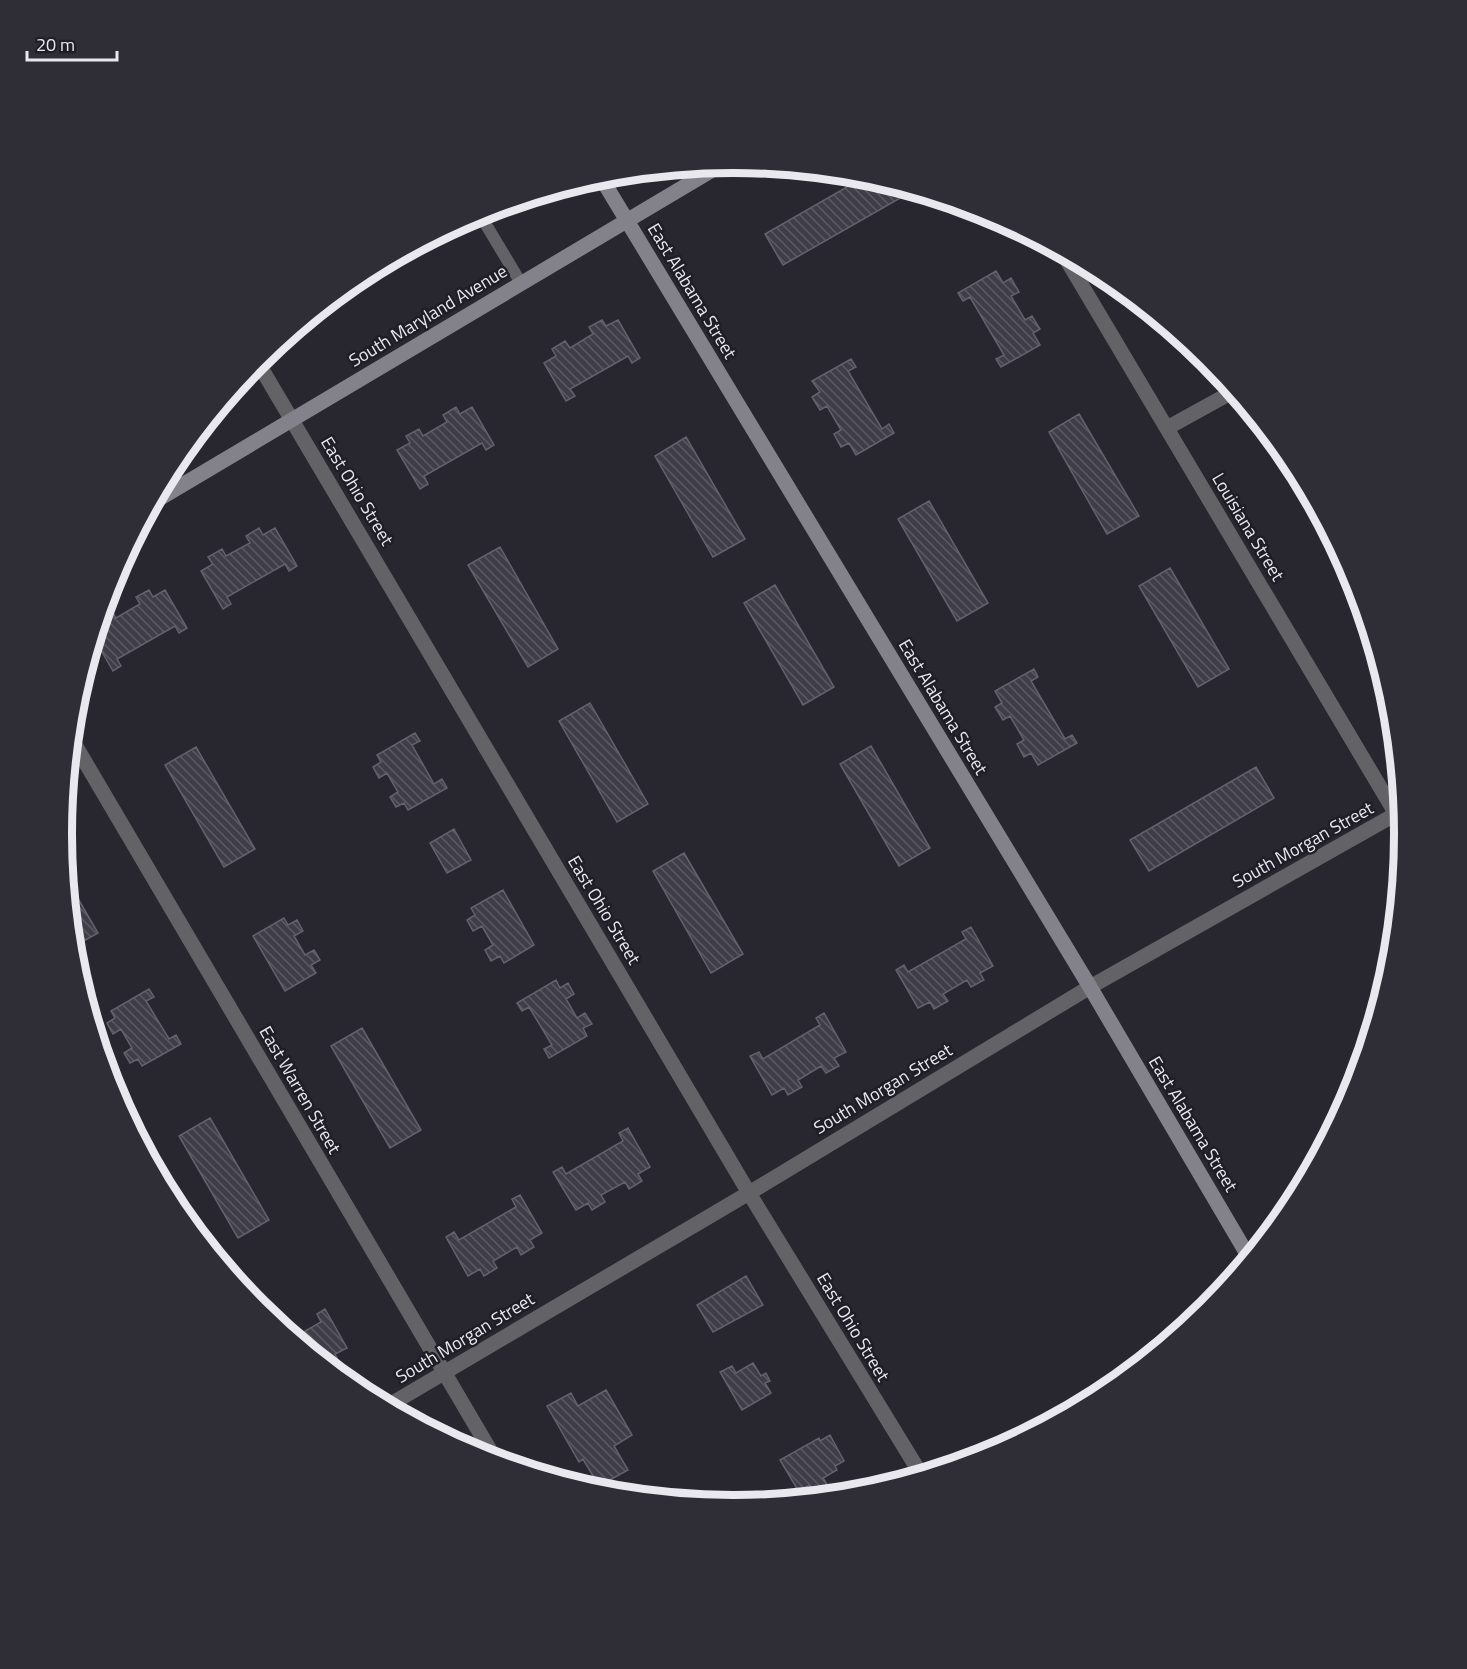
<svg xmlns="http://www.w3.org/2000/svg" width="1467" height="1669" font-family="'Titillium Web',sans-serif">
<defs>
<pattern id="building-back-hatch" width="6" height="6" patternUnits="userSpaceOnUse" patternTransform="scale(1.5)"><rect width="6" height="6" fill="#3f3e48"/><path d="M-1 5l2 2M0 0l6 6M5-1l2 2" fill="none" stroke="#5b5a63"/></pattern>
</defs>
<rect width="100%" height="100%" fill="#282730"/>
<path fill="url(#building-back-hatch)" stroke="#63626d" stroke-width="1.5" d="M866 176 906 188 909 193 783 265 765 234Z
M996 271 1003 283 1011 278 1019 292 1011 296 1025 320 1032 316 1040 329 1033 333 1040 345 1001 367 996 359 1004 355 970 297 963 301 958 293Z
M602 320 606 326 618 320 640 358 632 363 628 356 570 389 575 396 566 401 544 363 556 356 552 349 565 341 570 348 593 334 589 327Z
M851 359 856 367 848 371 882 429 889 424 894 433 856 455 849 443 841 447 834 434 841 430 827 406 820 410 812 397 820 392 812 381Z
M456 407 460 414 472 407 494 445 486 450 482 443 424 476 428 484 420 489 397 450 410 443 406 436 419 429 423 436 447 422 443 415Z
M1079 414 1139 516 1107 534 1049 432Z
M686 437 745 539 713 557 655 456Z
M929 501 988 603 957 621 898 519Z
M259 528 263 535 275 528 297 566 289 571 285 564 227 597 231 604 223 609 201 571 213 564 208 557 222 549 226 556 250 543 246 536Z
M500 547 558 649 528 667 468 565Z
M1170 568 1229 669 1198 687 1139 586Z
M775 585 834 687 803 705 744 603Z
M149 590 153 597 165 590 187 628 179 633 175 626 117 659 121 666 113 671 94 638 97 629 103 626 100 618 112 611 116 618 140 604 136 597Z
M1034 669 1038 677 1031 681 1065 739 1072 735 1077 743 1038 765 1031 753 1024 757 1017 744 1024 740 1010 716 1003 720 995 707 1002 703 995 691Z
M590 703 648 804 617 822 559 721Z
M415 733 420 741 412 745 434 784 442 779 447 788 408 810 404 803 396 807 390 797 398 792 387 773 379 778 373 767 381 762 377 755Z
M871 746 930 848 899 866 840 764Z
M196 747 255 849 224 867 165 765Z
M1256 767 1274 798 1149 871 1130 840Z
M454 829 471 860 447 873 430 843Z
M684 853 743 954 711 973 653 871Z
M66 878 98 933 73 947Z
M503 890 534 945 504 963 500 956 491 961 485 950 493 945 482 926 473 931 467 920 475 915 471 908Z
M284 918 288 925 297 920 303 931 294 936 305 955 314 950 320 960 311 965 316 973 285 991 253 936Z
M971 927 993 966 980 973 984 980 971 987 967 980 943 994 948 1001 934 1009 930 1002 918 1008 896 970 904 965 908 972 966 939 962 932Z
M556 980 560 988 568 983 574 994 566 999 577 1018 585 1013 592 1024 583 1028 587 1036 549 1058 544 1049 552 1045 529 1007 522 1011 517 1003Z
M149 989 154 997 146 1001 169 1039 176 1035 181 1044 142 1066 138 1059 130 1063 124 1053 132 1048 121 1029 113 1034 107 1023 115 1018 111 1011Z
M824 1013 846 1052 834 1058 839 1066 826 1073 821 1066 798 1080 802 1087 788 1095 784 1088 772 1095 750 1056 759 1052 763 1059 820 1025 816 1018Z
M362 1028 421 1130 390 1148 331 1046Z
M210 1118 269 1220 238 1238 179 1136Z
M628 1128 650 1167 638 1174 642 1181 629 1189 625 1182 601 1195 605 1202 592 1210 588 1203 576 1210 553 1172 562 1167 566 1174 623 1141 619 1133Z
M520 1195 542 1233 530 1240 534 1247 521 1255 517 1247 493 1261 497 1268 484 1276 480 1269 468 1276 446 1237 454 1232 459 1240 516 1207 512 1199Z
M746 1276 763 1305 713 1332 697 1305Z
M325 1309 347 1348 335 1354 339 1362 329 1368 293 1338 321 1322 317 1314Z
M753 1363 761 1376 766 1373 770 1381 765 1383 771 1393 742 1410 720 1372 732 1366 736 1373Z
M606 1390 632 1435 614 1446 628 1470 599 1486 583 1459 579 1462 547 1406 571 1393 578 1406Z
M830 1435 844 1461 835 1466 837 1470 823 1478 828 1486 814 1494 809 1485 799 1492 780 1460 819 1438 820 1441Z"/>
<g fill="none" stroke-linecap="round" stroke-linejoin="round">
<path stroke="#626267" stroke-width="12" d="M479 213 521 283"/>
<path stroke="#626267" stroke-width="15" d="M1062 252 1396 814 1404 819
M257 361 749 1193 922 1476
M1167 428 1234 391
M71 738 497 1462
M386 1407 749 1193 1090 987 1396 814 1403 812"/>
<path stroke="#83828a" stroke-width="15" d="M600 176 1090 987 1250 1259
M152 503 724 163"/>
</g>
<g text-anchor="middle" stroke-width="5" stroke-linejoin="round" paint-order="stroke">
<g font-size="18" fill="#e8e8ee" stroke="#1f1e27">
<text transform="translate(692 291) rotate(59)" y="6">East Alabama Street</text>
<text transform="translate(428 316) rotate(-31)" y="6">South Maryland Avenue</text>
<text transform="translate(357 491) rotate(59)" y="6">East Ohio Street</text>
<text transform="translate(1248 527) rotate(59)" y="6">Louisiana Street</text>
<text transform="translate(943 707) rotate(59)" y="6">East Alabama Street</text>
<text transform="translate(1303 845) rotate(-29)" y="6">South Morgan Street</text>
<text transform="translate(604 910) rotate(59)" y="6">East Ohio Street</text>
<text transform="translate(883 1089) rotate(-31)" y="6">South Morgan Street</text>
<text transform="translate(300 1090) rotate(60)" y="6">East Warren Street</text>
<text transform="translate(1193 1124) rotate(59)" y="6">East Alabama Street</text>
<text transform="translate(853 1327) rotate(59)" y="6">East Ohio Street</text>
<text transform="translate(465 1338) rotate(-31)" y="6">South Morgan Street</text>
</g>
</g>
<path d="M0 0H1467V1669H0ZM72 834a661 661 0 1 1 1322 0a661 661 0 1 1-1322 0Z" fill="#2f2e37" fill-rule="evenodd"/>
<path fill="none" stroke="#e8e8ee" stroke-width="8" d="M72 834a661 661 0 1 1 1322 0a661 661 0 1 1-1322 0Z"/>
<path d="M27 51v9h90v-9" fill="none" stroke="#e8e8ee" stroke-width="3"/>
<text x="36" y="51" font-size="18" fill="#e8e8ee" stroke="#1f1e27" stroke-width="4.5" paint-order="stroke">20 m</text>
</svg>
